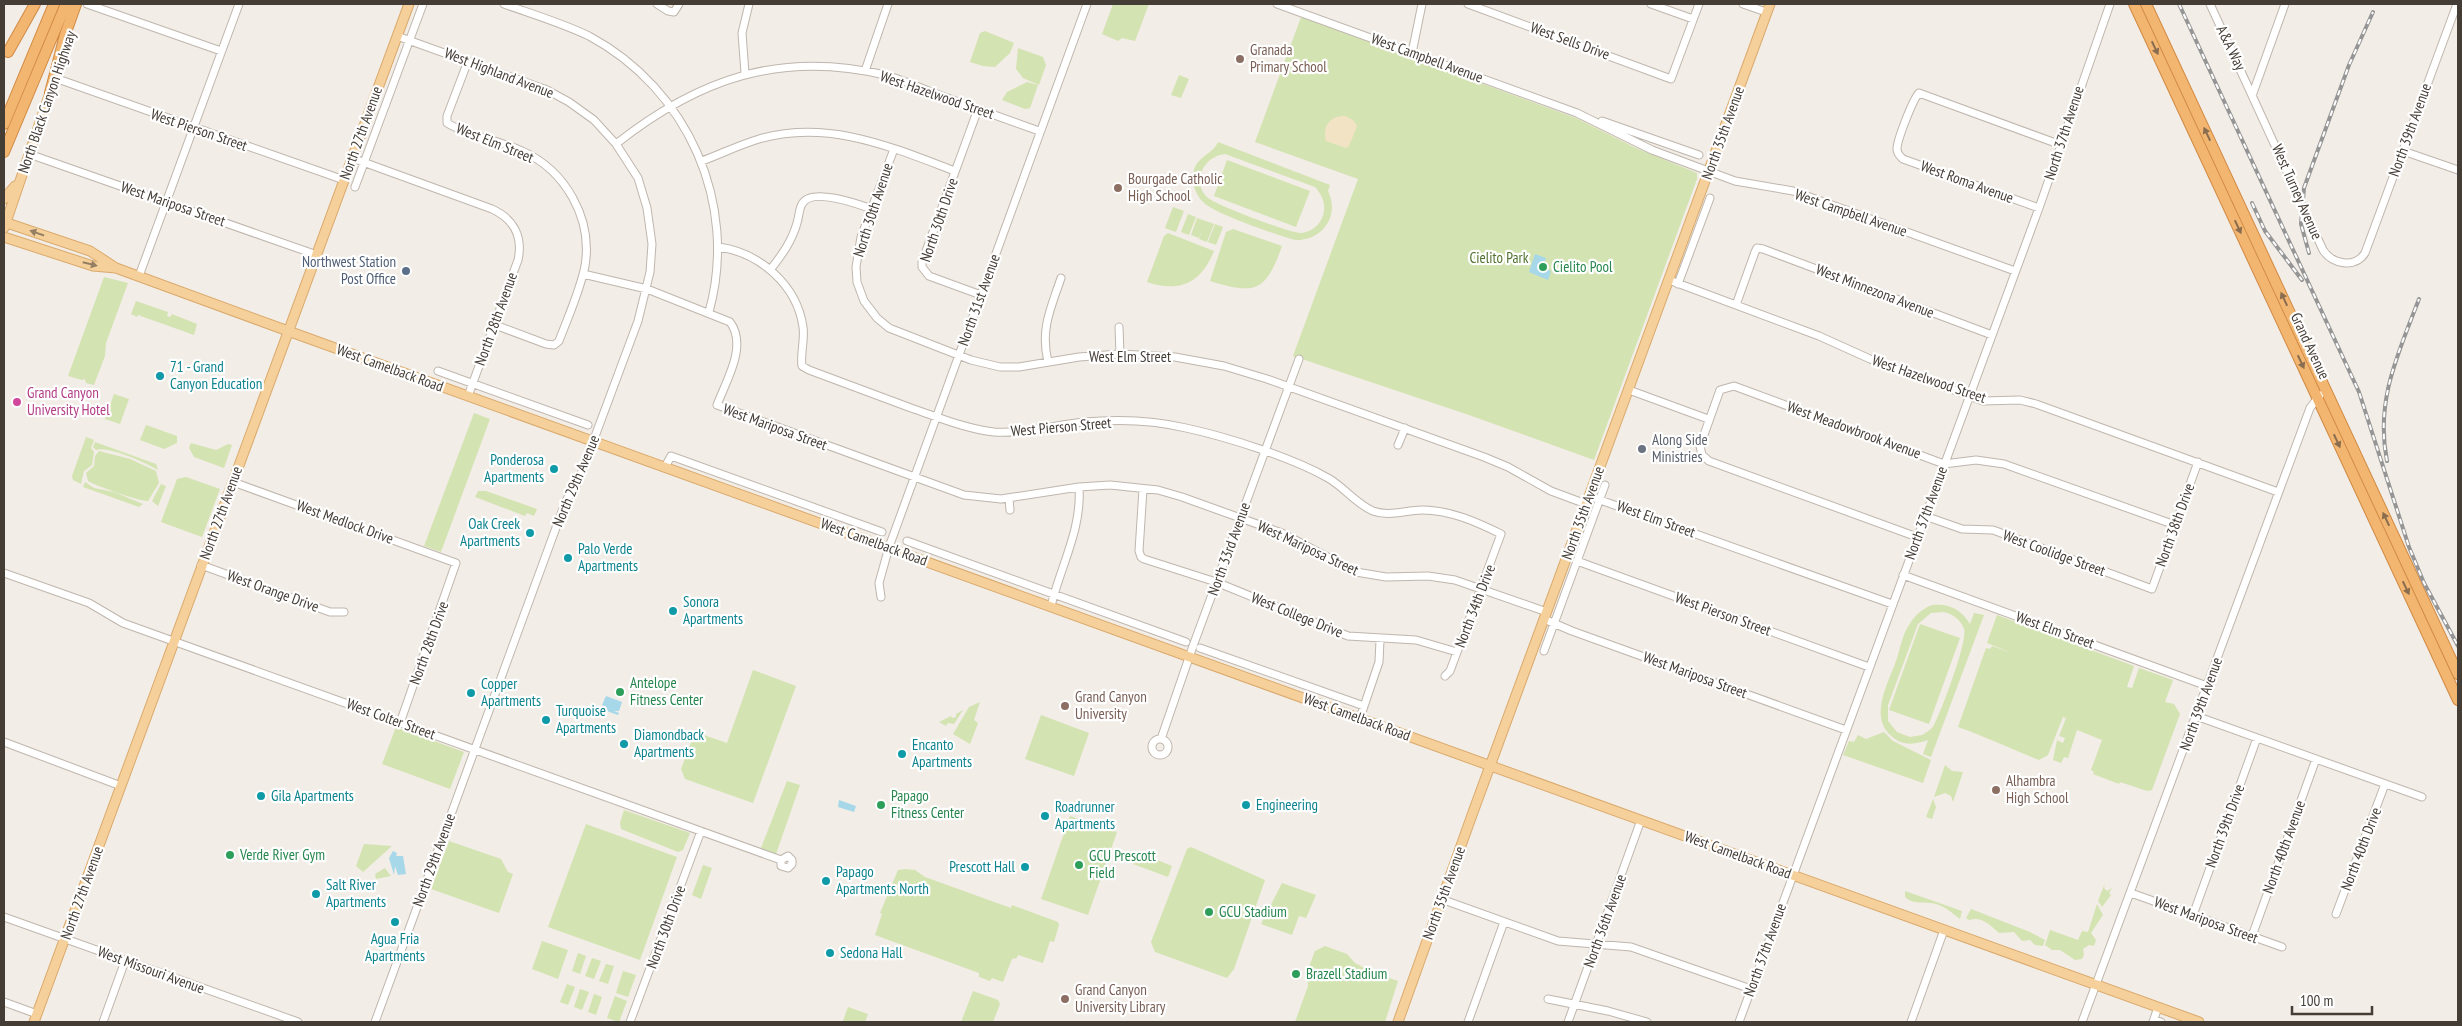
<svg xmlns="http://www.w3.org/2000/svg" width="2462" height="1026" font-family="'PT Sans Narrow',sans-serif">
<rect width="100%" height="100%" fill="#f2ede6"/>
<path fill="#d4e3b2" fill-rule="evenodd" d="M1113 4H1149L1135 41 1122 38 1118 41 1102 34Z
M1301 17 1576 118 1636 148 1697 173V179L1594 460 1466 414 1293 356 1358 179 1255 142Z
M985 31 1014 43 1010 53 995 67 983 66 970 62 980 33Z
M1018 48 1043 57 1046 65 1039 85 1023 78 1016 69Z
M1179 75 1189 79 1181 98 1171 95Z
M1027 82 1038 85 1030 108 1025 109 1002 100 1007 92Z
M1218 142 1330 185 1328 191C1340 215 1323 241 1295 240 1279 236 1213 213 1203 202 1195 194 1191 182 1194 170 1198 156 1213 154 1218 142ZM1225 154 1315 187C1323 196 1327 206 1322 218 1318 227 1310 232 1301 233 1292 234 1216 205 1208 198 1190 182 1204 156 1225 154Z
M1227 160 1310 191 1296 227 1214 196Z
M1173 207 1184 211 1176 232 1165 228Z
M1188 214 1196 217 1189 235 1181 232Z
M1197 218 1214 224 1207 242 1199 239 1205 222 1199 238 1191 235Z
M1215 224 1223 227 1216 245 1208 242Z
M1233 229 1282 246C1266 292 1255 295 1210 281L1226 232Z
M1168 233 1214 251C1201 283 1180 293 1147 282L1164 236Z
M104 277 128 283 106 343 105 356 94 385 86 383 85 379 82 380 68 376Z
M136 301 168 312 167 316 170 317 172 314 197 324 194 335 138 315 137 317 131 314Z
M114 394 129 399 120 424 105 419Z
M474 413 490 419 441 552 424 546Z
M146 425 177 436V443L164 449 140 440Z
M86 437 94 440 91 448 94 452 92 465 84 471 81 484 73 480 72 476Z
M95 442 156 464 158 470C147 463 107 445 96 450L93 447Z
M191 443 216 450 228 444 232 445 224 468 194 457 189 448Z
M99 451 130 459 156 471 159 483 148 501C142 502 93 485 88 481L86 473 94 466 95 456Z
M186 477 220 489 202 537 161 522 177 479Z
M85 482 94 488 114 492 143 504 139 507 83 487Z
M161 484 166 486 158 506 152 501Z
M478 491H486L537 509 534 516 527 513 525 516 475 497Z
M1932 605C1949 603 1961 609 1970 624L1974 613 1984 615 1931 757 1923 754 1928 740C1917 744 1905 746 1895 739 1867 720 1887 686 1896 661 1900 650 1902 635 1909 625 1915 615 1922 609 1932 605ZM1944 612C1953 614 1961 620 1964 629 1968 641 1941 712 1934 725 1931 730 1927 732 1922 735L1910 737 1897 732 1888 721V705L1918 624 1931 613Z
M1997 615 2134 666 2127 687 2132 688 2139 668 2173 680 2165 702 2174 704 2180 714 2152 790 2147 791 2120 782 2119 784 2093 774 2094 772 2091 770 2102 740 2077 730 2068 758 2064 757 2061 763 2053 760 2057 740 2063 743 2065 738 2059 736 2066 718 2063 717 2048 755 2039 760C2011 749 1986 737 1958 727L1986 648 1990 649 1992 646 2012 653 1987 643Z
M1920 624 1960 638 1929 724 1889 710Z
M753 670 796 686 753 803 685 779 681 769 695 732 727 743Z
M980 702 974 720 978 723 970 744 953 734 969 707Z
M963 710 954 724 948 723 946 726 939 722 951 716 952 718 956 717V714Z
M1041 715 1089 733 1074 776 1025 759Z
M396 727 464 752 450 789 382 764Z
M1884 732 1893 741 1931 760 1923 783 1843 755 1849 741 1854 742 1858 735 1866 739Z
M1945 765 1952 771 1963 772 1953 802 1951 796 1945 793 1934 797Z
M787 781 800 785 776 854 761 848Z
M1933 799 1936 807 1932 819 1926 817Z
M624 810 690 833 683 850 678 852 621 829 620 823Z
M1070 816 1117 832 1088 915 1041 899Z
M586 824 677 857 640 960 548 927Z
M449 841 501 859 508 872 513 874 499 913 431 889Z
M364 844 392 846 363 872 356 866Z
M1191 847 1265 880 1234 969 1227 978 1155 952 1151 942 1187 849Z
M1145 855 1172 866 1168 877 1133 864 1136 857 1143 859Z
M703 865 712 868 701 899 692 895Z
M385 868 391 876 376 879 375 874Z
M906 869 915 870 925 877 1011 908 1012 905 1058 922 1059 925 1054 942 1050 941 1043 963 1018 955 1017 958 1012 959 1003 982 992 978 990 981 979 977V973L875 935 882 914 880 913 898 870Z
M1282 883 1316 895 1306 918 1299 916 1292 935 1261 924Z
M2105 883 2104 888 2107 891 2112 888 2109 893 2111 895 2102 907 2098 901Z
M1905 891 1962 911 1960 919C1951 912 1946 907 1936 904 1925 901 1915 906 1905 897Z
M2097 904 2103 915 2091 933 2096 940 2094 946 2089 945 2083 949 2084 955 2082 959 2075 960 2060 950H2052L2045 945 2050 930 2078 940 2082 931 2088 932Z
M1971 909 2030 932 2045 940 2043 946 2035 945 2030 940 2022 941 2014 932 1999 933C1990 925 1982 916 1969 920L1966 918Z
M542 941 568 950 558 979 532 969Z
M1325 946 1347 954 1355 963 1374 973 1398 981 1385 1022H1295L1308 986 1307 972 1315 951Z
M578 953 586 956 580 974 572 971Z
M592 958 601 961 594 979 585 976Z
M606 964 614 966 608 984 599 981Z
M623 971 636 975 628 997 616 993Z
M567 984 575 987 568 1005 560 1002Z
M580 989 589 992 582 1010 574 1007Z
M973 991 998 1000 1000 1004 993 1022H961Z
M594 994 602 997 596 1015 588 1012Z
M615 996 627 1001 619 1022 607 1018Z
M848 1007 868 1014 865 1022 843 1021Z"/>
<path fill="#f3e3c5" d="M1345 116 1353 120 1357 126 1349 146 1346 148 1326 141C1322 127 1330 115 1345 116Z"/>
<path fill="#a7d8ea" d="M1535 254 1546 258 1542 268 1551 271 1548 280 1529 272Z
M606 696 622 702 619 711H614L619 713 618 715 601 709 602 707 607 708 602 705Z
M839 800 856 806 854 812 838 807Z
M393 851 397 853 396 856H403L406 874 398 875 395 866 394 875 389 858Z"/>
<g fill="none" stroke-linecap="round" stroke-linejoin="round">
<defs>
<path id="minor" d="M87 4 221 51
M504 4C532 14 562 23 589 36 688 89 739 204 709 312
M657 4 668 11 674 12 679 4
M1277 4 1577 113 1652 150 1735 181 1793 191 2015 271
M1468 4 1671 79 1699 4
M1651 4 1693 19
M1743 4 1766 12
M2210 4 2323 250C2332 264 2355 269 2365 253L2457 4
M1412 53 1422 4
M468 61 447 116V123C469 136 498 140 522 151 565 170 593 218 585 266 580 291 568 317 559 341L554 345 546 344 495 325
M865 71 888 4
M745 73 742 33 749 4
M55 78 344 180
M2253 93 2285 4
M978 109 922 262V267L929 276 981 295
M1602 121 1699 155
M616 144C698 79 781 50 885 75 903 80 921 88 939 95 972 107 1005 119 1039 131
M894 149 861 237 856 267 857 282 864 301 877 318 889 328 971 360 1000 367H1019L1079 357 1120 354 1175 357 1224 366 1267 379 1484 457 1508 467 1551 491 1586 504
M2403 151 2458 170
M29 154 317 255
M352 158 492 209C514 219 523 237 518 260L468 396
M702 161C721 154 739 145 759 139 828 119 891 147 955 171
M355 187 423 4
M2039 208 1903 159C1900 156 1897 154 1897 149 1897 140 1913 99 1919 93L2061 145
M719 247C760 253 797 285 803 327 805 340 800 354 802 366L809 370C843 383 877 395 911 408 938 417 966 429 994 432 1025 434 1054 425 1084 422 1118 419 1153 420 1186 428 1227 437 1291 457 1328 478 1344 487 1356 504 1373 511 1389 517 1406 510 1422 510 1450 510 1477 522 1501 534L1450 671 1445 676
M770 270C782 255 792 241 797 223 799 217 799 209 802 204 811 187 858 204 872 209
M583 274 647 289 730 322C748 346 726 381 717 405L964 495 1001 499 1079 487 1110 485 1158 490 1182 497 1282 533 1356 572 1386 577 1428 576 1455 580 1547 612
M139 276 239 4
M1669 280 1819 336 1870 359 1983 401 2020 400 2036 404 2278 492
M1678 284 1710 198
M1736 305 1755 252 1757 248 1763 249 1992 335
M1119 327 1120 354
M1048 362C1040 329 1051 308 1061 278
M438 371 588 425
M1629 390 1708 419
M1398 445 1405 428
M665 467 671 456 882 532
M233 482 456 563 400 723
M1143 489 1139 551 1141 557 1144 559 1216 582 1348 636 1416 640 1457 652
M1589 496 1892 604
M1009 499 1010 510
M1925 516 1962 529 1993 530 2152 589 2198 462
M1917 537 1709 461 1702 455 1700 446 1720 390 1734 386 1944 464 1976 460 2004 464 2175 525
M907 541 1186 642
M1577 561 1869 667
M201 565 330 612H344
M4 573 89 603 123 623 781 860 788 856 792 860V864L788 868 781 866V860
M1903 575 2207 686
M881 597 879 583 889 547 1087 4
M1051 606C1061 565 1082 529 1079 487
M1544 619 1572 631 1846 730
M1200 648 1364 706
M1544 651 1605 485
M2196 716 2422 797
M1360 718 1379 662 1380 640
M1161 739 1193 646 1299 359
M1152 747a8 8 0 1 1 16 0a8 8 0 1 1-16 0Z
M4 742 121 786
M2131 893 2282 947
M1441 899 1558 941 1631 947 1751 989
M2336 914 2385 784
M2193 915 2257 738
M4 917 298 1022
M2252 936 2316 759
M1548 999 1608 1011 1647 1022
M4 1002 37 1014
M2154 1020 2161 1022
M103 1022 125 961
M375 1022 561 514 567 499 578 482 638 321 650 272 652 244 647 208 638 178 616 144 594 120 569 102 547 90 397 36
M630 1022 701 831
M1468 1022 1504 922
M1568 1022 1641 820
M1739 1022 2039 208 2110 4
M1911 1022 1944 930
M2082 1022 2310 408 2320 395
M2153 1022 2158 1007"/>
<path id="major" d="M4 199 15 186
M4 222 90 251 116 268 288 331 2199 1022
M4 228 52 87
M4 237 93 266 116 268
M34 1022 409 4
M1398 1022 1472 815 1770 4"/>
<path id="highway" d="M2134 4 2458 700
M2146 4 2458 674
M8 52 35 4
M50 93 65 35 76 4
M4 124 54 4
M4 152 66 4"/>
</defs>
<use href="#minor" stroke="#bfb6ad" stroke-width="9"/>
<use href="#major" stroke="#daaa6c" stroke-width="11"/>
<use href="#highway" stroke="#d18942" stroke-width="12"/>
<use href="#minor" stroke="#fff" stroke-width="7"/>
<use href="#major" stroke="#f6d09b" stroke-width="9"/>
<use href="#highway" stroke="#f2b671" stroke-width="10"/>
<defs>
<path id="rail" d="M2179 4 2359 392 2409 547 2424 583 2458 646
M2252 203 2265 231 2302 280
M2309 253 2301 224 2304 188 2349 65 2373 12
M2387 461C2375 401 2398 354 2419 299"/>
</defs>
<use href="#rail" stroke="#959595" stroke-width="4"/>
<use href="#rail" stroke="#fff" stroke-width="2" stroke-dasharray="5.5" stroke-linecap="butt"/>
</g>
<defs><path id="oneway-solid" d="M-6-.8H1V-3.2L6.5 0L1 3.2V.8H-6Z" transform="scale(1.25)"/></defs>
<g fill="#8a6d4e">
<use href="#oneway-solid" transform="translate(2155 48) rotate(65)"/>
<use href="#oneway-solid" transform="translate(2207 134) rotate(-115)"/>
<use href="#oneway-solid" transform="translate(2238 227) rotate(65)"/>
<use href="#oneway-solid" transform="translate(2284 299) rotate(-115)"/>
<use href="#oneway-solid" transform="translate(2301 362) rotate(65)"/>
<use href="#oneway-solid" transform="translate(2337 441) rotate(65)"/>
<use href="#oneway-solid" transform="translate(2386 519) rotate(-115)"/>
<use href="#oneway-solid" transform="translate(2406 588) rotate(65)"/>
</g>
<g fill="#947f63">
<use href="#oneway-solid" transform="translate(37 233) rotate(-161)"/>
<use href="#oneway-solid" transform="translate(90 264) rotate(14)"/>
</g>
<g fill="#8d6e63" stroke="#fff" stroke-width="2">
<circle cx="1240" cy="59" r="5"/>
<circle cx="1118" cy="188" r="5"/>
<circle cx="1065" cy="706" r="5"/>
<circle cx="1996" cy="790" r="5"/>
<circle cx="1065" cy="999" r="5"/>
</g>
<g fill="#2e9e5b" stroke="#fff" stroke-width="2">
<circle cx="1543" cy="267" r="5"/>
<circle cx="620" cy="692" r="5"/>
<circle cx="881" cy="805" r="5"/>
<circle cx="230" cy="855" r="5"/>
<circle cx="1079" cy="865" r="5"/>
<circle cx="1209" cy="912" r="5"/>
<circle cx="1296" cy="974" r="5"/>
</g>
<circle fill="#5c6f8a" stroke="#fff" stroke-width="2" cx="406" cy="271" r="5"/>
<g fill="#0f9aa8" stroke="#fff" stroke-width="2">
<circle cx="160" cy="376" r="5"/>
<circle cx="554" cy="469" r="5"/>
<circle cx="530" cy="533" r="5"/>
<circle cx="568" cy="558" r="5"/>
<circle cx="673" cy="611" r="5"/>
<circle cx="471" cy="693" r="5"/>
<circle cx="546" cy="720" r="5"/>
<circle cx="624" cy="744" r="5"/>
<circle cx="902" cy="754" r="5"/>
<circle cx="261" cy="796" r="5"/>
<circle cx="1246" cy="805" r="5"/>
<circle cx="1045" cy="816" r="5"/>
<circle cx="1025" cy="867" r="5"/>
<circle cx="826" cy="881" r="5"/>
<circle cx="316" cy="894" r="5"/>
<circle cx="395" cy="922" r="5"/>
<circle cx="830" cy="953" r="5"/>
</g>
<circle fill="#d1479c" stroke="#fff" stroke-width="2" cx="17" cy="402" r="5"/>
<circle fill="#6b7280" stroke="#fff" stroke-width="2" cx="1642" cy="449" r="5"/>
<g text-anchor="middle" stroke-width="4.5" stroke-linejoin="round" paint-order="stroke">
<g font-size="15" fill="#443d36" stroke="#fff">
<text transform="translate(1570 41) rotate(20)" y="5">West Sells Drive</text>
<text transform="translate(2231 48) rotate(64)" y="5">A&amp;A Way</text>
<text transform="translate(1427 58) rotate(20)" y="5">West Campbell Avenue</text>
<text transform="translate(499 73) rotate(21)" y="5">West Highland Avenue</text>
<text transform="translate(937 95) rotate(19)" y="5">West Hazelwood Street</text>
<text transform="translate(47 102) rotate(-71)" y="5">North Black Canyon Highway</text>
<text transform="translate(199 130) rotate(19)" y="5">West Pierson Street</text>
<text transform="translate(2410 130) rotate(-70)" y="5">North 39th Avenue</text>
<text transform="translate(361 133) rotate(-70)" y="5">North 27th Avenue</text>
<text transform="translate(1723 133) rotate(-70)" y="5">North 35th Avenue</text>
<text transform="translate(2064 133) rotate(-72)" y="5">North 37th Avenue</text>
<text transform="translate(495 143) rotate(22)" y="5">West Elm Street</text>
<text transform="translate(1967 182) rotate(20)" y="5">West Roma Avenue</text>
<text transform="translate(2297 192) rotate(66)" y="5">West Turney Avenue</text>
<text transform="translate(173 204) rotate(19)" y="5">West Mariposa Street</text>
<text transform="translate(873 210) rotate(-72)" y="5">North 30th Avenue</text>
<text transform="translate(1851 213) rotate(19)" y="5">West Campbell Avenue</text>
<text transform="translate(939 220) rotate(-71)" y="5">North 30th Drive</text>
<text transform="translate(1875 291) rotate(21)" y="5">West Minnezona Avenue</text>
<text transform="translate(979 300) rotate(-70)" y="5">North 31st Avenue</text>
<text transform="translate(496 319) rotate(-70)" y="5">North 28th Avenue</text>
<text transform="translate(2310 346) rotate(65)" y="5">Grand Avenue</text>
<text x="1130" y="362">West Elm Street</text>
<text transform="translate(390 368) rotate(20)" y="5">West Camelback Road</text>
<text transform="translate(1929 379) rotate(19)" y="5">West Hazelwood Street</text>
<text transform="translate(775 427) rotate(20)" y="5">West Mariposa Street</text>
<text transform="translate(1061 427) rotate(-5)" y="5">West Pierson Street</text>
<text transform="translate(1854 430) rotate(20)" y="5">West Meadowbrook Avenue</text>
<text transform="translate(576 481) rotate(-67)" y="5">North 29th Avenue</text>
<text transform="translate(221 513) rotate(-70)" y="5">North 27th Avenue</text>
<text transform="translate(1583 513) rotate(-70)" y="5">North 35th Avenue</text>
<text transform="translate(1926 513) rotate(-70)" y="5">North 37th Avenue</text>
<text transform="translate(1656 519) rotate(20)" y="5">West Elm Street</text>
<text transform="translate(345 522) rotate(20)" y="5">West Medlock Drive</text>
<text transform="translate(2175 525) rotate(-70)" y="5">North 38th Drive</text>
<text transform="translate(874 542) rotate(20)" y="5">West Camelback Road</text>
<text transform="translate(1308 548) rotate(25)" y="5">West Mariposa Street</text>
<text transform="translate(1229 549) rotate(-70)" y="5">North 33rd Avenue</text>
<text transform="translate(2054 553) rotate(20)" y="5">West Coolidge Street</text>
<text transform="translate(273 591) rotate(20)" y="5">West Orange Drive</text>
<text transform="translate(1475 606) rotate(-69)" y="5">North 34th Drive</text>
<text transform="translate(1723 614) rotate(20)" y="5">West Pierson Street</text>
<text transform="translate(1297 615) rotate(22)" y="5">West College Drive</text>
<text transform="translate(2055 630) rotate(20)" y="5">West Elm Street</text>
<text transform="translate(429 643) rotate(-70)" y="5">North 28th Drive</text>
<text transform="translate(1695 675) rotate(20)" y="5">West Mariposa Street</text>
<text transform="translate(2201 704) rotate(-70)" y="5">North 39th Avenue</text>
<text transform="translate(1357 717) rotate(20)" y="5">West Camelback Road</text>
<text transform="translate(391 719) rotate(20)" y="5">West Colter Street</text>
<text transform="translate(2225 826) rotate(-70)" y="5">North 39th Drive</text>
<text transform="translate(2284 847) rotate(-70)" y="5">North 40th Avenue</text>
<text transform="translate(2361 849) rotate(-69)" y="5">North 40th Drive</text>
<text transform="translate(1738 855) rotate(20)" y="5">West Camelback Road</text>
<text transform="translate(434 860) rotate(-70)" y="5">North 29th Avenue</text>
<text transform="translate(82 893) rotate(-70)" y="5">North 27th Avenue</text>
<text transform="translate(1444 893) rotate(-70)" y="5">North 35th Avenue</text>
<text transform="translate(2206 920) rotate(20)" y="5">West Mariposa Street</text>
<text transform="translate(1605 921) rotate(-70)" y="5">North 36th Avenue</text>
<text transform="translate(666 927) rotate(-70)" y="5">North 30th Drive</text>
<text transform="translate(1765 950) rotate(-70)" y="5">North 37th Avenue</text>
<text transform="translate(151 970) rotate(20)" y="5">West Missouri Avenue</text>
</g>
<g font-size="15" fill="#785e54" stroke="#fff" text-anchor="start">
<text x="1250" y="55">Granada<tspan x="1250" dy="17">Primary School</tspan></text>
<text x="1128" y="184">Bourgade Catholic<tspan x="1128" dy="17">High School</tspan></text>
<text x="1075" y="702">Grand Canyon<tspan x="1075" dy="17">University</tspan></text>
<text x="2006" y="786">Alhambra<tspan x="2006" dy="17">High School</tspan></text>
<text x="1075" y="995">Grand Canyon<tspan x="1075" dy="17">University Library</tspan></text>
</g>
<g font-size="15" fill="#50712e" stroke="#fff">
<text x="1499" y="263">Cielito Park</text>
</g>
<g font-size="15" fill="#4e5e75" stroke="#fff" text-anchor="end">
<text x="396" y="267">Northwest Station<tspan x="396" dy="17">Post Office</tspan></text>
</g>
<g font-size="15" fill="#27864d" stroke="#fff" text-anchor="start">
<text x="1553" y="272">Cielito Pool</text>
<text x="630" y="688">Antelope<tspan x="630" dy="17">Fitness Center</tspan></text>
<text x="891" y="801">Papago<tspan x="891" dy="17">Fitness Center</tspan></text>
<text x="240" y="860">Verde River Gym</text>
<text x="1089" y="861">GCU Prescott<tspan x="1089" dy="17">Field</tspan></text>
<text x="1219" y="917">GCU Stadium</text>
<text x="1306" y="979">Brazell Stadium</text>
</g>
<g font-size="15" fill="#0d838f" stroke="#fff" text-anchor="start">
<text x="170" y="372">71 - Grand<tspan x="170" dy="17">Canyon Education</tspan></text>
<text x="544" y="465" text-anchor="end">Ponderosa<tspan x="544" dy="17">Apartments</tspan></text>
<text x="520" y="529" text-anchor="end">Oak Creek<tspan x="520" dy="17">Apartments</tspan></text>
<text x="578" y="554">Palo Verde<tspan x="578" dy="17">Apartments</tspan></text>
<text x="683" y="607">Sonora<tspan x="683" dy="17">Apartments</tspan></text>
<text x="481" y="689">Copper<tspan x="481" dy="17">Apartments</tspan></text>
<text x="556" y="716">Turquoise<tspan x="556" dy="17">Apartments</tspan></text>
<text x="634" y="740">Diamondback<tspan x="634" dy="17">Apartments</tspan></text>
<text x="912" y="750">Encanto<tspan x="912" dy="17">Apartments</tspan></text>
<text x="271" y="801">Gila Apartments</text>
<text x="1256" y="810">Engineering</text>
<text x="1055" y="812">Roadrunner<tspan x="1055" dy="17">Apartments</tspan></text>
<text x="1015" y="872" text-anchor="end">Prescott Hall</text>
<text x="836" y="877">Papago<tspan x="836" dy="17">Apartments North</tspan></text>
<text x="326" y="890">Salt River<tspan x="326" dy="17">Apartments</tspan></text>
<text x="395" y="944" text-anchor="middle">Agua Fria<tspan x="395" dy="17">Apartments</tspan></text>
<text x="840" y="958">Sedona Hall</text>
</g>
<g font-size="15" fill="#b23c85" stroke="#fff" text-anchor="start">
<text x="27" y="398">Grand Canyon<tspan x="27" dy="17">University Hotel</tspan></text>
</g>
<g font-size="15" fill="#5b616d" stroke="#fff" text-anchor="start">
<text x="1652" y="445">Along Side<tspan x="1652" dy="17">Ministries</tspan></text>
</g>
</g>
<rect width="2462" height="1026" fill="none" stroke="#443d36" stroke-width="10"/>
<path d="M2292 1006v8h80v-8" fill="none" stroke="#443d36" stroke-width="2.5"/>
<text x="2300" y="1006" font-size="15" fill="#443d36" stroke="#ffffff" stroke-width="4" paint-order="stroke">100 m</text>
</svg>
